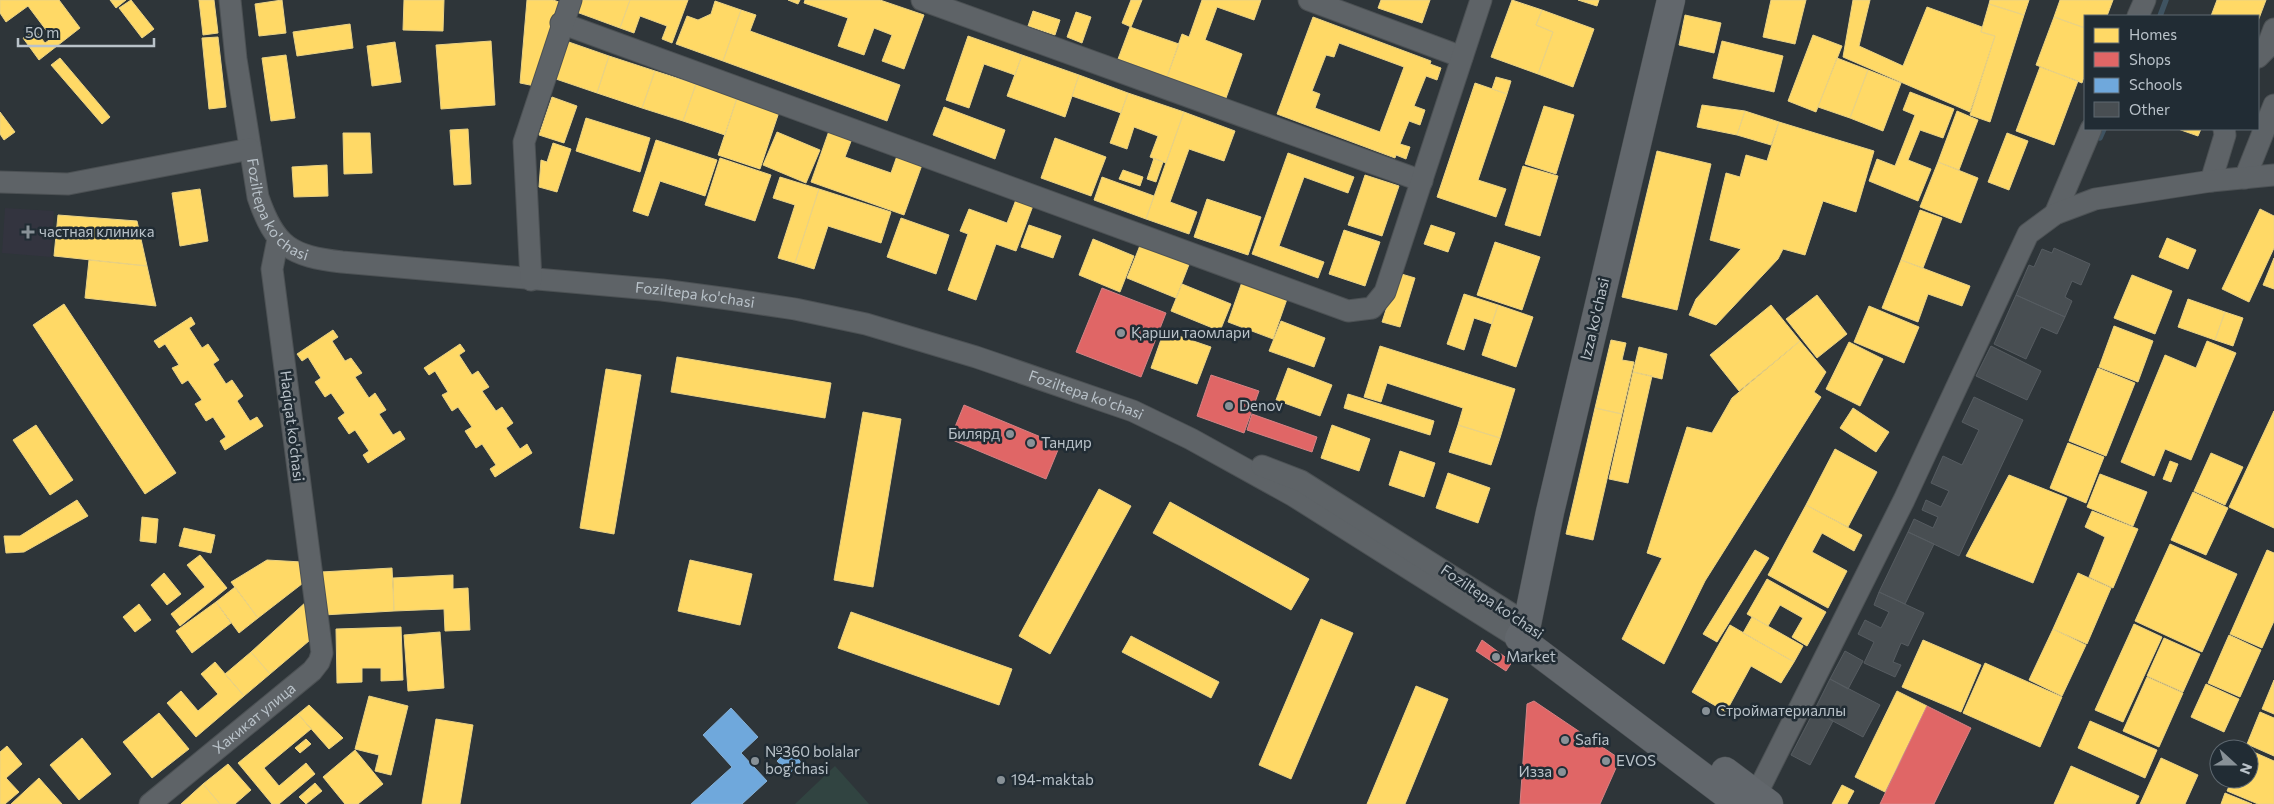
<svg xmlns="http://www.w3.org/2000/svg" width="2274" height="804" font-family="Commissioner,sans-serif">
<rect width="100%" height="100%" fill="#2e3539"/>
<path fill="#33343f" d="M5 208 54 211 51 257 2 253Z"/>
<path fill="#314441" d="M835 766 869 804H795Z"/>
<path fill="#ffd966" stroke="#ead284" fill-rule="evenodd" d="M0 0H59L80 28 39 60 23 38 34 29 45 43 52 38 28 6 6 22 0 13Z
M110 0H126L116 8Z
M131 0 154 29 142 38 119 8Z
M199 0H214L218 33 203 35Z
M282 0 286 33 259 36 255 4Z
M404 0H444L443 31 403 30Z
M527 0H553L562 3 535 86 520 83Z
M574 0H630L620 28 571 10Z
M630 0H688L672 43 662 39 667 26 640 16 634 33 620 28Z
M788 0H800L798 4Z
M805 0H880L924 15 904 69 882 61 892 35 874 28 864 55 838 46 848 18 804 3Z
M1131 0H1142L1131 27 1122 23Z
M1202 0H1261L1254 20 1217 7 1205 40 1242 54 1226 98 1167 77 1182 34 1189 37Z
M1381 0H1430L1422 23 1378 8Z
M1512 0 1542 10 1536 25 1553 32 1538 74 1491 57Z
M1578 0H1599L1597 6Z
M1771 0H1806L1795 44 1763 37Z
M1853 0H1870L1859 46 1903 66 1927 7 1982 27 1981 32 1995 36 1970 112 1843 57Z
M1990 0H2029L2024 15 1989 4Z
M2060 0H2113L2107 16H2085V28L2054 17Z
M2217 0H2266L2258 21V16H2211Z
M715 1 741 10 723 61 676 44 687 16 698 20 711 14Z
M1989 4 2024 15 1990 122 1970 115 1995 36 1981 32Z
M741 10 756 15 750 31 900 85 887 121 723 61Z
M1542 10 1594 29 1573 87 1538 74 1553 32 1536 25Z
M1033 11 1060 20 1055 35 1028 26Z
M1076 12 1091 17 1082 43 1067 37Z
M1685 15 1721 23 1714 53 1679 45Z
M1313 17 1431 61 1430 64 1441 68 1437 80 1426 76 1414 106 1425 110 1420 125 1409 121 1400 144 1410 147 1406 159 1396 155 1395 158 1277 114ZM1339 43 1404 67 1380 132 1315 108 1320 94 1312 91 1326 55 1334 57Z
M2054 17 2085 28V74L2082 83 2036 65Z
M350 24 353 48 297 56 293 32Z
M1130 27 1179 44 1167 77 1118 59Z
M1813 35 1842 46 1816 112 1788 101Z
M968 36 1022 55 1015 75 984 64 969 108 946 100Z
M218 37 226 107 209 109 202 38Z
M563 40 609 56 597 93 550 77Z
M491 41 495 105 441 109 436 45Z
M1722 41 1783 56 1774 92 1713 78Z
M395 42 401 82 372 86 367 46Z
M286 55 295 118 271 121 262 58Z
M1022 55 1079 75 1065 117 1007 96Z
M609 56 655 71 642 108 597 93Z
M60 58 110 117 102 124 51 65Z
M1837 58 1868 70 1850 118 1818 107Z
M2040 67 2078 81 2054 145 2016 131Z
M1868 70 1901 83 1883 131 1850 118Z
M655 71 696 84 683 121 642 108Z
M1079 75 1128 93 1121 113 1072 96Z
M1496 77 1511 81 1507 94 1492 89Z
M1475 83 1507 94 1478 180 1506 189 1496 217 1437 197Z
M696 84 737 98 725 135 683 121Z
M1910 92 1954 109 1943 138 1920 130 1908 160 1931 169 1918 201 1869 181 1877 159 1895 166 1915 115 1903 110Z
M1128 93 1184 112 1166 163 1150 157 1158 136 1134 127 1127 149 1110 143Z
M552 97 577 106 564 143 539 135Z
M737 98 779 112 760 169 718 155Z
M1702 105 1745 111 1737 135 1697 127Z
M1544 106 1574 115 1556 174 1525 164Z
M944 107 1005 130 995 159 933 135Z
M1745 111 1779 122 1771 145 1737 135Z
M1957 111 1978 120 1959 170 1938 162Z
M0 112 15 132 4 140 0 134Z
M1184 112 1235 131 1224 161 1189 149 1170 202 1197 212 1189 234 1146 219Z
M586 118 650 138 640 172 576 151Z
M1779 122 1874 151 1856 212 1823 201 1805 255 1783 249 1778 259 1716 325 1689 315 1696 299 1741 249 1710 240 1726 173 1740 177 1746 155 1767 161Z
M830 128 853 136 845 157 891 173 898 153 923 162 904 215 811 182Z
M468 129 471 184 454 185 450 130Z
M2178 129H2201L2198 136Z
M777 132 820 150 806 183 763 165Z
M343 133H370L372 173 344 174Z
M2007 133 2028 141 2009 190 1988 182Z
M1055 138 1106 157 1091 196 1041 178Z
M656 140 717 160 705 196 660 181 648 216 633 211Z
M553 143 571 149 557 192 539 187 541 160 547 162Z
M1657 151 1711 164 1677 310 1622 297Z
M1288 153 1354 177 1348 193 1304 177 1279 246 1324 262 1318 278 1252 254Z
M720 158 771 175 755 221 705 205Z
M1154 158 1163 162 1156 182 1147 179Z
M1938 162 1978 178 1961 223 1920 207Z
M327 165 328 196 294 197 292 167Z
M1523 166 1558 176 1540 236 1505 225Z
M1123 170 1143 177 1140 186 1119 179Z
M1365 175 1399 186 1382 236 1348 225Z
M780 177 819 189 795 263 778 258 795 205 773 198Z
M1102 177 1154 196 1146 219 1094 200Z
M200 189 208 241 180 246 172 193Z
M819 189 891 212 881 243 828 226 814 269 795 263Z
M1017 197 1034 203 1016 251 996 244 976 300 948 290 968 234 960 231 969 209 1007 223Z
M1207 199 1261 217 1248 255 1194 237Z
M2260 209 2274 216V248L2249 302 2222 289Z
M1920 210 1942 218 1923 268 1901 260Z
M58 215 137 221 147 266 54 256Z
M901 218 949 235 936 274 887 257Z
M1029 225 1061 236 1053 258 1021 247Z
M1431 225 1455 233 1448 252 1424 244Z
M1344 230 1380 242 1365 286 1329 274Z
M2167 238 2196 250 2188 269 2159 257Z
M1093 239 1134 256 1120 292 1079 275Z
M1495 242 1540 257 1522 310 1477 295Z
M1141 243 1190 262 1176 298 1127 278Z
M2274 258V289L2263 285Z
M89 260 147 266 156 306 85 298Z
M1901 260 1970 286 1962 306 1928 294 1918 322 1882 308Z
M1398 273 1415 278 1400 327 1382 322Z
M2132 275 2172 291 2155 334 2114 318Z
M1242 282 1287 299 1273 339 1228 322Z
M1182 284 1231 304 1220 331 1171 311Z
M1464 294 1498 305 1492 324 1474 318 1464 350 1447 344Z
M1817 295 1847 334 1817 358 1786 319Z
M2188 299 2225 312 2215 340 2178 327Z
M64 304 176 473 145 494 33 325Z
M1498 305 1533 317 1516 367 1482 355Z
M1771 305 1800 341 1739 391 1710 355Z
M1869 306 1919 327 1904 363 1854 342Z
M2225 312 2243 318 2233 346 2215 340Z
M191 317 195 324 189 328 202 348 208 344 219 360 213 364 226 384 232 380 243 396 237 401 250 421 257 417 263 426 225 450 220 441 226 437 213 417 206 421 195 404 202 400 188 380 182 384 172 368 179 365 165 344 159 348 154 341Z
M1281 321 1325 338 1314 367 1269 351Z
M2114 326 2153 341 2138 382 2099 367Z
M333 330 338 337 332 341 345 361 351 358 362 373 355 377 369 398 375 393 386 410 379 414 393 435 400 431 405 439 368 463 363 455 369 451 355 430 349 434 338 418 345 413 331 393 325 397 315 382 321 378 308 357 302 361 297 354Z
M1164 331 1211 347 1197 384 1151 368Z
M1611 340 1626 343 1622 360 1634 362 1622 414 1595 408Z
M1800 341 1826 372 1814 392 1821 397 1705 581 1664 664 1622 639 1662 558 1647 553 1687 427 1712 433 1732 398Z
M2207 341 2236 353 2191 460 2165 449 2154 476 2121 462 2165 355 2196 368Z
M1849 342 1883 359 1860 406 1826 389Z
M460 344 465 351 459 355 472 375 478 371 489 387 482 391 496 411 502 407 513 423 506 428 520 449 527 444 532 453 495 477 490 469 496 465 482 444 476 448 465 431 472 427 458 407 452 411 442 395 448 392 435 371 429 375 424 368Z
M1380 346 1515 389 1500 438 1458 425 1463 408 1387 383 1381 402 1364 397Z
M1639 347 1667 354 1662 379 1633 372Z
M677 357 831 383 825 418 671 392Z
M1288 368 1332 385 1320 416 1276 400Z
M2098 368 2135 383 2106 456 2069 441Z
M606 369 641 375 614 534 580 528Z
M1633 372 1652 376 1628 483 1609 479Z
M1348 394 1434 421 1430 435 1344 408Z
M1595 408 1622 414 1593 540 1566 534Z
M1853 408 1889 432 1876 452 1840 428Z
M2274 411V528L2229 507Z
M863 412 901 419 873 587 834 580Z
M36 425 73 480 50 495 13 440Z
M1332 425 1370 439 1359 471 1321 458Z
M1458 425 1500 438 1491 465 1449 452Z
M2068 443 2104 457 2086 503 2050 488Z
M1835 449 1877 472 1848 527 1806 505Z
M1400 451 1435 463 1424 497 1389 485Z
M2211 453 2243 467 2225 505 2194 491Z
M2170 461 2178 464 2171 482 2163 479Z
M1448 473 1490 488 1478 523 1436 508Z
M2100 474 2147 492 2133 526 2087 507Z
M2009 475 2067 498 2033 583 1966 556Z
M1099 489 1131 506 1050 654 1019 636Z
M2193 492 2228 508 2206 555 2171 540Z
M77 500 88 516 24 552 6 553 4 536H20Z
M1170 502 1309 579 1291 610 1153 533Z
M1806 505 1862 535 1854 551 1822 533 1812 552 1847 571 1828 608 1768 575Z
M2092 511 2138 529 2113 588 2089 577 2105 537 2085 527Z
M142 517 158 519 156 543 140 541Z
M184 528 215 535 211 553 179 546Z
M2170 544 2237 574 2202 652 2135 621Z
M1755 550 1769 558 1717 642 1703 634Z
M2267 550 2274 553V621L2262 648 2230 634Z
M200 555 227 588 180 626 171 614 205 587 187 565Z
M267 560 302 562 307 580 258 618 231 582Z
M690 560 752 574 740 625 678 611Z
M392 568 394 611 323 615 321 572Z
M164 573 181 594 167 605 151 585Z
M2078 573 2111 588 2087 644 2053 629Z
M453 575V589L468 588 470 630 445 631 444 609 394 611 393 578Z
M1767 579 1826 612 1807 646 1792 637 1803 618 1780 605 1768 626 1747 614Z
M235 587 258 618 239 633 216 602Z
M307 601 316 635 270 674 251 652Z
M216 602 231 623 192 653 176 631Z
M139 604 151 620 135 632 123 617Z
M851 612 1012 669 999 705 838 648Z
M1752 617 1803 646 1794 662 1743 633Z
M1321 619 1353 633 1291 779 1259 765Z
M2134 624 2162 637 2123 722 2095 710Z
M1730 625 1794 662 1781 683 1751 666 1726 712 1692 692Z
M401 627 403 680 381 681V668H362V682L337 683 336 629Z
M2053 629 2086 645 2062 696 2029 680Z
M440 632 444 688 408 691 404 635Z
M2229 635 2261 650 2240 697 2208 683Z
M1131 636 1219 682 1211 698 1122 652Z
M2164 638 2200 654 2183 692 2147 676Z
M1923 640 1981 665 1961 712 1902 687Z
M251 652 270 674 244 696 225 674Z
M215 662 244 696 196 737 167 703 181 691 198 711 218 694 201 674Z
M1985 663 2062 697 2040 747 1963 713Z
M2147 677 2183 693 2159 747 2123 731Z
M2274 680V714L2262 709Z
M2206 684 2239 699 2224 732 2191 717Z
M1416 686 1448 699 1405 804H1367Z
M1897 691 1927 706 1885 792 1855 777Z
M369 696 408 706 391 775 375 771 379 755 355 749Z
M309 705 343 738 329 749 298 714Z
M2260 712 2274 718V756L2247 744Z
M159 713 189 749 152 778 123 742Z
M298 714 311 729 264 768 279 786 306 763 315 774 279 804H272L238 763Z
M436 719 473 725 460 804H422Z
M2090 721 2157 750 2145 778 2078 748Z
M82 738 111 774 79 800 50 765Z
M306 739 311 744 300 753 295 748Z
M7 746 22 764 6 778 19 792 5 804H0V752Z
M355 750 383 784 358 804H345L323 777Z
M2249 750 2274 761V804H2258L2227 791 2232 779H2249Z
M2161 758 2198 775 2185 804H2140Z
M228 764 251 790 235 804H220L203 784Z
M2071 766 2139 796 2135 804H2054Z
M39 778 62 804H11Z
M315 783 322 791 306 804 299 797Z
M203 784 220 804H181Z
M1842 785 1854 791 1847 804H1832Z
M2225 793 2252 804H2221Z"/>
<path fill="#e06666" stroke="#d48284" d="M1102 288 1166 313 1141 377 1076 352Z
M1211 375 1259 391 1244 433 1197 416Z
M964 405 1060 445 1046 479 950 439Z
M1252 414 1317 437 1312 452 1247 430Z
M1482 640 1512 662 1506 671 1476 651Z
M1534 701 1620 759 1600 804H1520L1527 704Z
M1927 706 1971 728 1934 804H1880Z"/>
<path fill="#6fa8dc" stroke="#85b0d6" d="M731 708 758 737 741 753 767 781 742 804H691L732 767 703 735Z
M789 749 801 762 789 774 777 761Z"/>
<g fill="none" stroke-linecap="round" stroke-linejoin="round">
<path stroke="#3f5361" stroke-width="5.5" d="M2160 16 2166 0
M2100 138 2104 129"/>
</g>
<path fill="#484e52" stroke="#565c61" d="M2054 248 2090 264 2081 285 2072 281 2065 297 2072 301 2065 317 2016 295 2029 265 2034 267 2042 249 2052 253Z
M2016 295 2065 317 2057 334 2041 327 2026 359 1994 344Z
M1991 346 2041 371 2027 400 1976 376Z
M1974 397 2023 420 1959 556 1908 532 1914 519 1933 528 1938 517 1922 510 1926 500 1941 507 1949 491 1931 483 1943 456 1962 465 1979 430 1962 422Z
M1908 532 1934 544 1905 604 1879 592Z
M1879 592 1924 613 1908 646 1901 643 1893 662 1901 665 1895 677 1864 663 1874 642 1858 634 1865 620 1881 628 1889 612 1874 605Z
M1845 651 1863 661 1848 689 1830 679Z
M1830 679 1880 705 1863 737 1814 711Z
M1814 711 1833 721 1810 765 1791 755Z"/>
<g fill="none" stroke-linecap="round" stroke-linejoin="round">
<defs>
<g id="minor">
<path id="s1" d="M230 0 236 59 258 197C275 247 291 256 342 262L662 290 729 299 795 309 866 324 976 357 1133 411 1191 439 1294 496 1519 638"/>
<path d="M922 0 1422 181"/>
<path d="M1309 0 1462 57"/>
<path d="M2138 16 2145 0"/>
<path d="M561 23 1348 311 1372 308 1385 292 1481 0"/>
<path d="M2258 57 2267 48 2274 29"/>
<path d="M2245 178 2274 105"/>
<path d="M2211 181 2225 135 2224 129"/>
<path d="M0 182 68 184 250 149"/>
<path d="M2055 214 2091 129"/>
<path d="M531 280 524 142 571 0"/>
<path d="M1262 466 1301 481 1527 624"/>
<path id="s2" d="M150 804 312 671 319 662 322 653 272 269 278 239"/>
<path d="M1748 804 1756 795 1904 500 2028 234 2055 214 2095 199 2211 181 2274 175"/>
</g>
<path id="secondary" d="M1671 0 1550 512 1527 624 1519 638 1739 804
M1725 771 1769 804"/>
</defs>
<use href="#minor" stroke="#4c5154" stroke-width="23"/>
<use href="#secondary" stroke="#4c5154" stroke-width="29"/>
<use href="#minor" stroke="#5e6367" stroke-width="21"/>
<use href="#secondary" stroke="#62676c" stroke-width="28"/>
</g>
<g fill="#889197" stroke="#212c34" stroke-width="2">
<path d="M25.5 224.5h5v5h5v5h-5v5h-5v-5h-5v-5h5z"/>
<circle cx="1121" cy="333" r="5"/>
<circle cx="1229" cy="406" r="5"/>
<circle cx="1010" cy="434" r="5"/>
<circle cx="1031" cy="443" r="5"/>
<circle cx="1496" cy="657" r="5"/>
<circle cx="1706" cy="711" r="5"/>
<circle cx="1565" cy="740" r="5"/>
<circle cx="755" cy="761" r="5"/>
<circle cx="1606" cy="761" r="5"/>
<circle cx="1562" cy="772" r="5"/>
<circle cx="1001" cy="780" r="5"/>
</g>
<g text-anchor="middle" stroke-width="5" stroke-linejoin="round" paint-order="stroke">
<g font-size="15" fill="#b9c2c9" stroke="#212c34">
<text dy="5" stroke="none"><textPath href="#s1" startOffset="220">Foziltepa ko'chasi</textPath></text>
<text dy="5" stroke="none"><textPath href="#s1" startOffset="669">Foziltepa ko'chasi</textPath></text>
<text transform="translate(1595 319) rotate(-77)" y="5">Izza ko'chasi</text>
<text dy="5" stroke="none"><textPath href="#s1" startOffset="1074">Foziltepa ko'chasi</textPath></text>
<text transform="translate(292 426) rotate(83)" y="5">Haqiqat ko'chasi</text>
<text transform="translate(1492 602) rotate(34)" y="5">Foziltepa ko'chasi</text>
<text dy="5" stroke="none"><textPath href="#s2" startOffset="135">Хакикат улица</textPath></text>
</g>
<g font-size="15" fill="#b9c2c9" stroke="#212c34" text-anchor="start">
<text x="39" y="237">частная клиника</text>
<text x="1131" y="338">Қарши таомлари</text>
<text x="1239" y="411">Denov</text>
<text x="1000" y="439" text-anchor="end">Билярд</text>
<text x="1041" y="448">Тандир</text>
<text x="1506" y="662">Market</text>
<text x="1716" y="716">Стройматериаллы</text>
<text x="1575" y="745">Safia</text>
<text x="765" y="757">№360 bolalar<tspan x="765" dy="17">bog'chasi</tspan></text>
<text x="1616" y="766">EVOS</text>
<text x="1552" y="777" text-anchor="end">Изза</text>
<text x="1011" y="785">194-maktab</text>
</g>
</g>
<rect x="2084" y="15" width="175" height="115" fill="#212c34" stroke="#5e6870"/>
<rect x="2094" y="28" width="25" height="15" fill="#ffd966" stroke="#5e6870"/>
<text x="2129" y="40" font-size="15" fill="#b9c2c9">Homes</text>
<rect x="2094" y="52" width="25" height="15" fill="#e06666" stroke="#5e6870"/>
<text x="2129" y="65" font-size="15" fill="#b9c2c9">Shops</text>
<rect x="2094" y="78" width="25" height="15" fill="#6fa8dc" stroke="#5e6870"/>
<text x="2129" y="90" font-size="15" fill="#b9c2c9">Schools</text>
<rect x="2094" y="102" width="25" height="15" fill="#484e52" stroke="#5e6870"/>
<text x="2129" y="115" font-size="15" fill="#b9c2c9">Other</text>
<g transform="translate(2234 764) rotate(111)"><circle r="24" fill="#212c34" stroke="#5e6870"/>
<path d="M0-4L9 19L0 12L-9 19Z" fill="#889197"/>
<text y="-8" font-size="14" font-weight="bold" text-anchor="middle" fill="#b9c2c9">N</text>
</g>
<path d="M18 38v8h136v-8" fill="none" stroke="#b9c2c9" stroke-width="2.5"/>
<text x="25" y="38" font-size="15" fill="#b9c2c9" stroke="#212c34" stroke-width="4" paint-order="stroke">50 m</text>
</svg>
